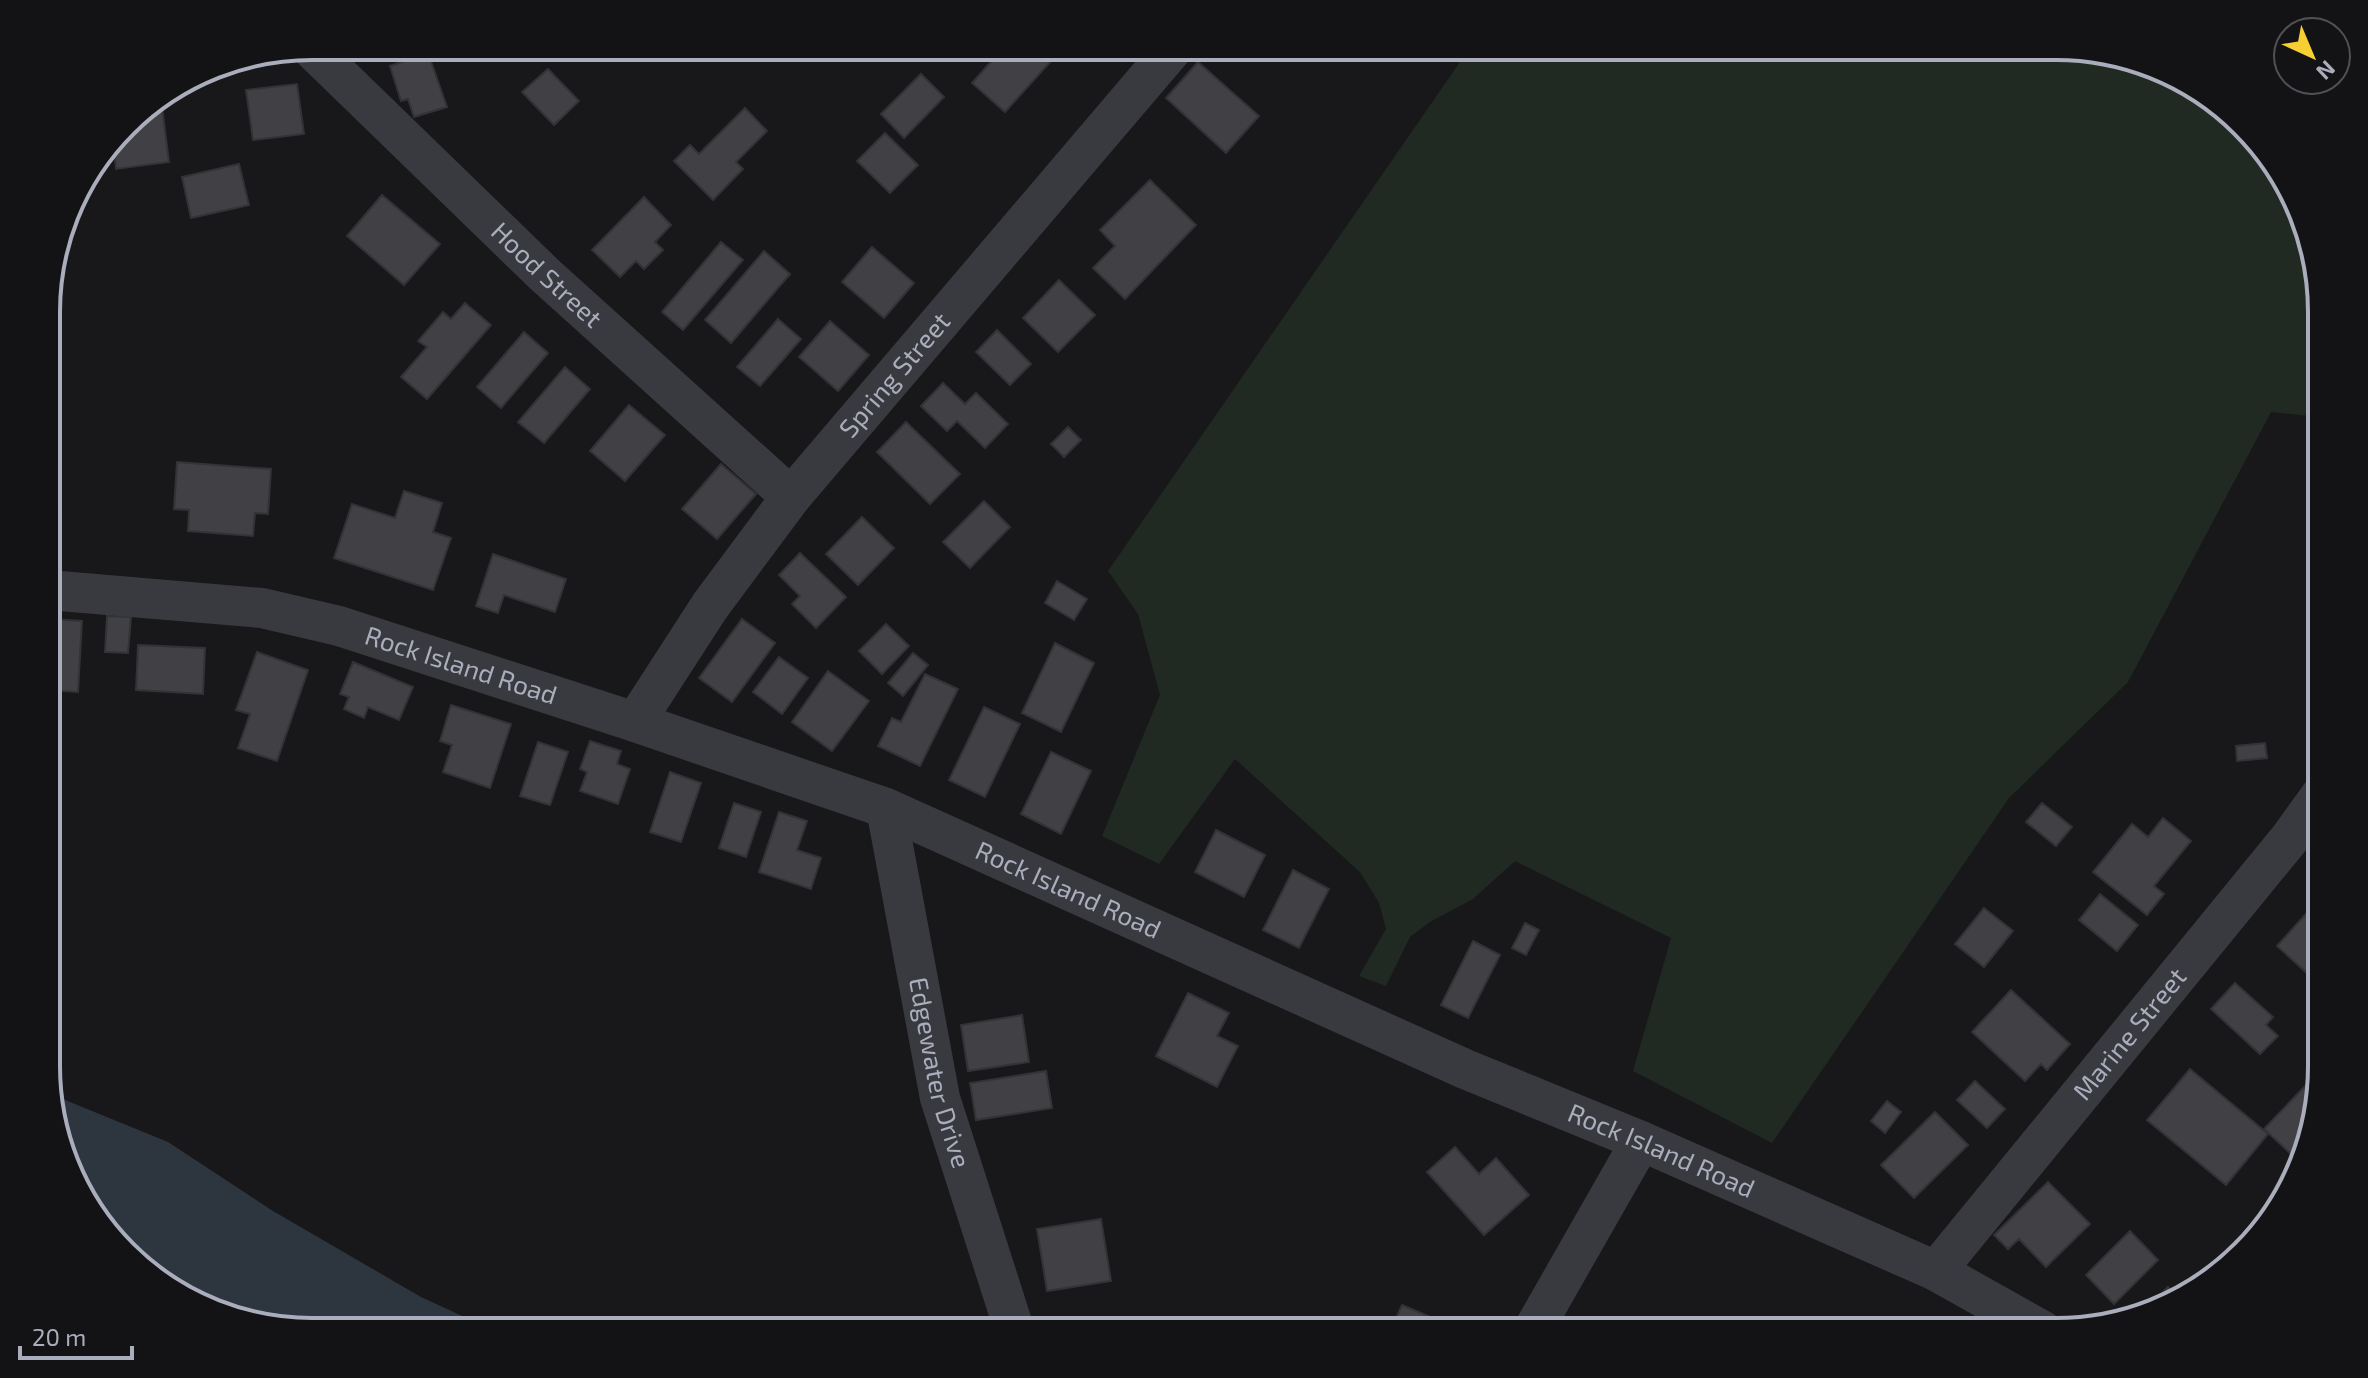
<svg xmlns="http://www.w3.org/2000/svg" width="2368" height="1378" font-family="'Exo 2',sans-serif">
<rect width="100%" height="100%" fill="#18181a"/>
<path fill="#202922" d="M1471 46H2057L2190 82 2277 164 2321 294V417L2271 412 2128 682 2009 798 1772 1143 1633 1071 1671 938 1515 861 1473 899 1430 922 1410 937 1386 986 1359 976 1386 929 1379 903 1360 872 1235 759 1159 864 1102 836 1160 695 1138 614 1108 571Z"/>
<path fill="#2d353f" d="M48 1093 168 1142 273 1211 421 1297 497 1332H311L178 1296 91 1214 48 1101Z"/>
<path fill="#404045" stroke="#333236" stroke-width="2" d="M1005 46H1034L1051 61 1005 112 972 83Z
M1069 46H1095L1084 59Z
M428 53 447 107 414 117 408 99 401 101 390 66Z
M1198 62 1259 116 1226 153 1166 98Z
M548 69 579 101 554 125 522 92Z
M921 74 944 97 904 138 881 114Z
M297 84 304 134 253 140 246 90Z
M162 107 169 162 116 169 113 143 136 112Z
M745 108 767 131 736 162 743 169 713 200 674 161 690 145 699 154Z
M885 133 918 165 890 193 857 161Z
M239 164 249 205 191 218 182 177Z
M1150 180 1196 225 1125 299 1093 268 1115 246 1100 230Z
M382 195 440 244 404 285 347 236Z
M644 197 671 225 655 242 663 250 644 269 636 261 620 277 592 250Z
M721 242 743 260 683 330 662 312Z
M872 247 914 283 884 318 842 282Z
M764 251 790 274 731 343 705 320Z
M1059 280 1095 315 1058 352 1023 318Z
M465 303 491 325 427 399 401 377 427 347 418 341 443 312 451 319Z
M778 319 801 339 760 386 737 367Z
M830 321 869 355 838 391 799 357Z
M997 330 1031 364 1010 385 976 352Z
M524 332 548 353 501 408 477 387Z
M565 367 590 389 544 443 518 422Z
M943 383 965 404 976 393 1008 424 985 448 957 421 947 431 921 406Z
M629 405 665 435 625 481 590 451Z
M906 422 960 474 930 504 877 452Z
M1068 427 1081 440 1064 457 1051 444Z
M177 462 271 469 268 514 255 513 253 536 188 531 189 510 174 509Z
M721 464 756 494 717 539 682 509Z
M404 491 442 503 433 532 451 538 433 590 334 558 352 504 395 518Z
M984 501 1010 527 970 568 943 542Z
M862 517 894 548 858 585 826 554Z
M800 553 846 597 816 628 792 604 800 596 779 575Z
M493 554 566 579 555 612 504 595 498 613 476 606Z
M1057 581 1087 599 1074 620 1045 603Z
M107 616 131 617 128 653 105 652Z
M48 619 82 621 78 692 48 690Z
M742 619 775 643 732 702 699 678Z
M886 624 909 646 882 674 859 651Z
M1055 643 1094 663 1061 732 1022 713Z
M138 645 205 648 203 694 136 690Z
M257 652 308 670 277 761 238 748 250 714 236 710Z
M913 653 928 665 903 696 888 683Z
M779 657 808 678 782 714 753 692Z
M353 662 413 687 399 720 368 707 364 718 344 709 349 697 340 694Z
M828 671 869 701 832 751 792 722Z
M925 674 958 689 920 766 878 746 892 718 901 722Z
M451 705 511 724 490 788 443 772 452 745 440 741Z
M984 707 1020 724 985 797 949 780Z
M590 741 621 751 617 764 630 769 618 804 580 791 587 772 580 769Z
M538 742 568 752 550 805 520 796Z
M2265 743 2267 758 2237 761 2236 746Z
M1051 752 1091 771 1061 834 1021 814Z
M670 772 701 783 681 842 650 832Z
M734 803 761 812 746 857 719 848Z
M2042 803 2072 827 2056 846 2026 822Z
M779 812 807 821 797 850 821 858 811 889 759 872Z
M2163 818 2191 841 2154 886 2164 894 2147 915 2093 872 2132 824 2148 837Z
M1216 830 1265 855 1244 897 1195 872Z
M1293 870 1329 889 1299 948 1263 930Z
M2100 894 2138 925 2117 951 2079 920Z
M2321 897V959L2308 974 2277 946Z
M1984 908 2013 931 1984 967 1955 944Z
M1525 923 1539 930 1526 955 1512 948Z
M1473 941 1500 955 1468 1018 1441 1005Z
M2235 983 2273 1017 2266 1025 2278 1036 2260 1054 2211 1009Z
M2011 990 2070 1044 2047 1070 2041 1064 2025 1081 1972 1032Z
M1188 993 1229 1013 1217 1036 1238 1046 1217 1087 1156 1056Z
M1022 1015 1029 1062 968 1071 961 1025Z
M2190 1069 2268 1134 2226 1185 2147 1120Z
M1046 1071 1052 1108 976 1120 970 1083Z
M1975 1081 2005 1109 1987 1128 1957 1100Z
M2308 1083 2318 1093 2305 1138 2291 1154 2264 1129Z
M1887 1101 1901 1112 1885 1133 1871 1121Z
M1935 1112 1968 1145 1914 1198 1881 1165Z
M1455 1147 1479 1174 1496 1158 1529 1195 1484 1235 1427 1172Z
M2048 1182 2090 1224 2046 1267 2019 1239 2008 1249 1994 1235Z
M1101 1219 1111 1281 1047 1291 1037 1229Z
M2130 1231 2158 1260 2114 1304 2086 1275Z
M2168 1287 2180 1299 2145 1310Z
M1402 1305 1440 1321 1436 1332H1390Z"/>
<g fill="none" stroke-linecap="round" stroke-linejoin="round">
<g stroke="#393940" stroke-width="40">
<path id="s1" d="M309 46 544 274 791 497"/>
<path id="s2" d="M48 590 262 608 339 626 635 722 886 808 1465 1069 1641 1141 1936 1271 2043 1331"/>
<path id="s3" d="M635 722 710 606 791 497 1175 46"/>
<path id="s4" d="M886 808 940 1098 1015 1332"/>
<path id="s5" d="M1936 1271 2290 838 2321 795"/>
<path d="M1532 1332 1641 1141"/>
</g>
</g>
<g text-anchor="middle" stroke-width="7" stroke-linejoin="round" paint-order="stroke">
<g font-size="26" fill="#aaadbb" stroke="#131315">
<text dy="9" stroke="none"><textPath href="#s1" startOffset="330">Hood Street</textPath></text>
<text dy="9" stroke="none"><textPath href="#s3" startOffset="434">Spring Street</textPath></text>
<text dy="9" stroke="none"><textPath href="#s2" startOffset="422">Rock Island Road</textPath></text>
<text dy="9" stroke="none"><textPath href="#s2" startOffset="1070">Rock Island Road</textPath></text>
<text dy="9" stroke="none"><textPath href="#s5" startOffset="306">Marine Street</textPath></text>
<text dy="9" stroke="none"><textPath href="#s4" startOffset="270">Edgewater Drive</textPath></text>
<text dy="9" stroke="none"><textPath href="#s2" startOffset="1718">Rock Island Road</textPath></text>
</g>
</g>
<path d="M0 0H2368V1378H0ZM312 60H2056A252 252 0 0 1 2308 312V1066A252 252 0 0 1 2056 1318H312A252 252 0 0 1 60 1066V312A252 252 0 0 1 312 60Z" fill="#131315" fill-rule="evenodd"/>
<path fill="none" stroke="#aaadbb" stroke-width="4" d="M312 60H2056A252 252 0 0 1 2308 312V1066A252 252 0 0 1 2056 1318H312A252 252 0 0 1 60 1066V312A252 252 0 0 1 312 60Z"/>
<g transform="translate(2312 56) rotate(136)"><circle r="38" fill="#131315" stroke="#4f5157" stroke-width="2"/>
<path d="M0-6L14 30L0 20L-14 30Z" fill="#f8cf32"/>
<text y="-12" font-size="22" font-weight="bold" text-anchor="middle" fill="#aaadbb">N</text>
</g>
<path d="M20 1346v12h112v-12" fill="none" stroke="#aaadbb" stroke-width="4"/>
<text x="32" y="1346" font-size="24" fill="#aaadbb" stroke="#131315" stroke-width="6" paint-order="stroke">20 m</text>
</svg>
